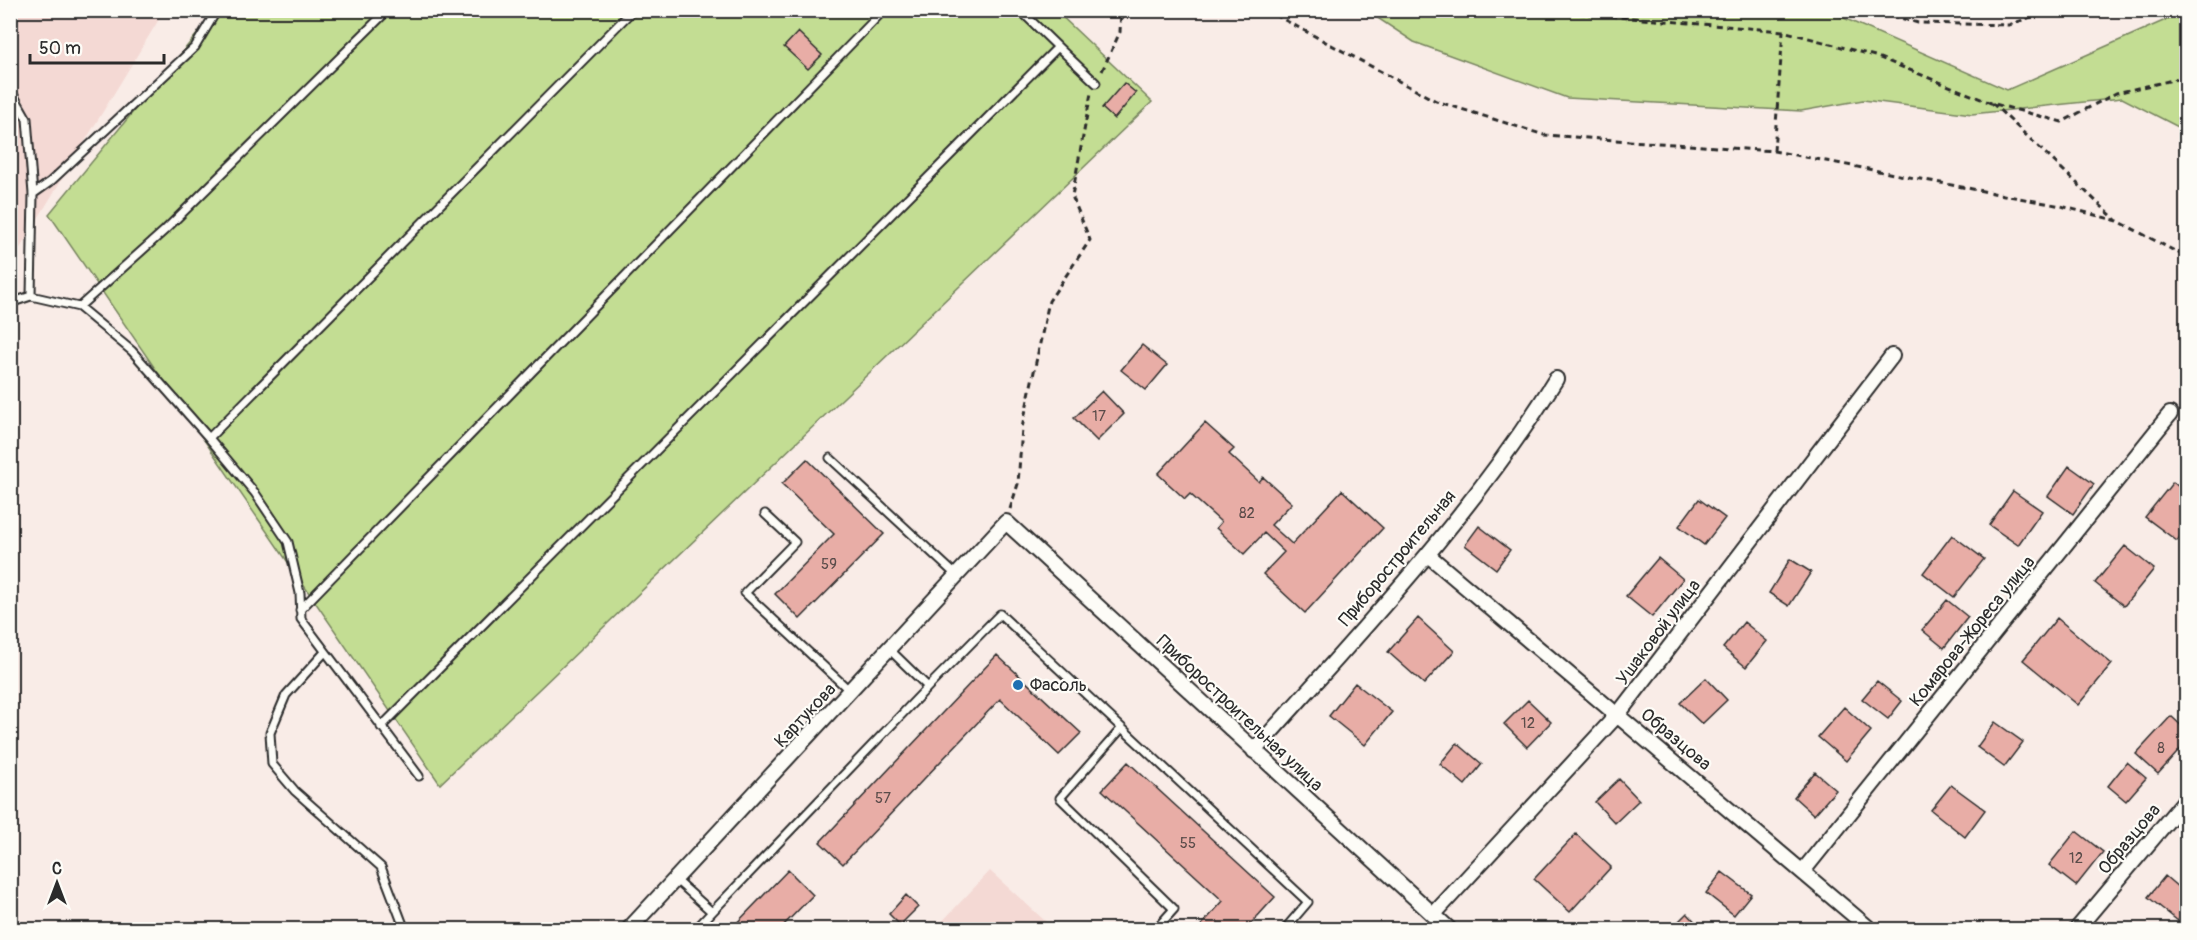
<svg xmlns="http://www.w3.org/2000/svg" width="2197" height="940" font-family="Pangolin,sans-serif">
<rect width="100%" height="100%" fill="#f9ece7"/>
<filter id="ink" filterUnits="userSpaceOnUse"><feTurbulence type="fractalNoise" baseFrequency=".0167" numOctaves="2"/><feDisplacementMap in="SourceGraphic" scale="12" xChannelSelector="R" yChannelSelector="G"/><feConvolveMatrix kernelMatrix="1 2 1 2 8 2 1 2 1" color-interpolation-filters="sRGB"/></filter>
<g filter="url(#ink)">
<path fill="#f4d9d4" d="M11 11H164L11 263Z
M990 871 1054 929H935Z"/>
<path fill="#c3dd93" stroke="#77845f" stroke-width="1.5" d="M216 11H1056L1152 102 440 784 49 214Z
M1367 11H1828L2007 90 2186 11V131L2122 98 1972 114 1863 100 1801 111 1567 98 1414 42Z"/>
<path fill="#e8ada6" stroke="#2b2b2b" stroke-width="1.5" d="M798 32 822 55 808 69 784 47Z
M1124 83 1136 93 1114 119 1102 108Z
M1142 345 1167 365 1146 390 1121 370Z
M1102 391 1124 414 1097 441 1074 418Z
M1205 423 1234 449 1229 454 1259 482 1263 477 1292 503 1271 525 1292 544 1342 490 1383 528 1305 613 1263 574 1284 552 1264 533 1244 554 1216 528 1221 522 1190 494 1185 499 1158 474Z
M807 459 884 534 800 619 775 594 834 534 782 484Z
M2069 466 2094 484 2073 514 2048 496Z
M2173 482 2186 493V529L2177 541 2145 517Z
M2013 491 2042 511 2018 545 1989 525Z
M1699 499 1725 518 1704 545 1679 526Z
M1479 526 1510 550 1496 569 1465 545Z
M1952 535 1984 559 1954 597 1923 573Z
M2125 546 2154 569 2124 606 2095 583Z
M1658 558 1683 579 1652 617 1626 596Z
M1790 559 1811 572 1789 606 1769 593Z
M1947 600 1968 617 1944 648 1922 630Z
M1418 618 1454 651 1424 684 1388 652Z
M2057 618 2112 664 2078 705 2023 660Z
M1744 622 1767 641 1746 667 1723 648Z
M997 655 1081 733 1059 755 1000 699 843 864 820 842Z
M1706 678 1727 700 1702 724 1680 703Z
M1877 681 1902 701 1888 719 1862 699Z
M1355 683 1392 712 1365 745 1329 716Z
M1528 700 1551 722 1527 747 1504 724Z
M1844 707 1871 731 1846 761 1818 737Z
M2171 716 2186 730V743L2158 774 2136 754Z
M1995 722 2023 742 2004 767 1977 747Z
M1457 743 1482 764 1465 785 1440 764Z
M1128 762 1275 897 1245 930H1197L1223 901 1102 790Z
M2127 762 2146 778 2126 801 2108 786Z
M1815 772 1836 790 1814 815 1794 797Z
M1619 779 1639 800 1615 823 1595 802Z
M1951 785 1985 810 1965 837 1931 810Z
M2076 831 2103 852 2076 886 2049 865Z
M1576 834 1611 867 1570 912 1534 879Z
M788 870 813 895 779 930H730Z
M1722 872 1751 894 1734 915 1706 893Z
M2165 876 2186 894V910L2178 921 2148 897Z
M906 895 918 907 900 925 889 914Z
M1687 913 1703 930H1670Z"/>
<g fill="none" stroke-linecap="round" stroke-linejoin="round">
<defs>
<path id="lane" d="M1020 10 1058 47
M10 89 27 119 33 194 31 296 10 303
M33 194 50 182 195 47 217 10
M31 296 79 307 132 351 209 438 255 493 288 542 300 593 301 619 419 776
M79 307 165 230 388 10
M209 438 633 10
M830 458 956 575
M765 514 795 542 745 593 850 691
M300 610 884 10
M889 649 928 687 1000 614 1308 902 1284 930
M325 652 286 695 270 733 272 764 295 791 381 867 405 930
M381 727 1058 47 1096 83
M1121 729 1060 798 1174 909 1155 930
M675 879 712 912 928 687
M695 930 712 912"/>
<path id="street" d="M1428 555 1871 930
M1254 751C1360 632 1472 515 1556 379
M1803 871 2170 414
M1434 914 1619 713 1892 356
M628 930 1006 522 1450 930
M2076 930 2186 799"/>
</defs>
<use href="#lane" stroke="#2b2b2b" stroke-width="11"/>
<use href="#street" stroke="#2b2b2b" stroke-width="18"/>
<path stroke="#2b2b2b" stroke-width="3" stroke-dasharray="6 4.5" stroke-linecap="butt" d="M1266 10 1436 101 1544 135 1774 151 2061 206 2118 221 2186 257
M1537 10 1783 31 1875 56 1991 103 2062 122 2116 93 2186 77
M1872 10 1918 23 2009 25 2050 10
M1102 71 1120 32 1121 10
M1992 103 2116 220
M1774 151 1783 31
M1010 509 1018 484 1022 428 1049 301 1090 240 1072 196 1091 93"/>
<use href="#lane" stroke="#fdfcf7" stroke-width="7"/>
<use href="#street" stroke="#fdfcf7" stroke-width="14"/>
</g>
</g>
<circle fill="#1f6fb2" stroke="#fdfcf7" stroke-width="2" cx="1018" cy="685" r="6"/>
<g text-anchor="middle" stroke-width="4.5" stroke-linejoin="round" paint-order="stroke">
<g font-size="15" fill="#5a4c4a">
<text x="1099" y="421">17</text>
<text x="1247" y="518">82</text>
<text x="829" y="569">59</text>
<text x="1528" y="728">12</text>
<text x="2161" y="753">8</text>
<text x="883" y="803">57</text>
<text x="1188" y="848">55</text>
<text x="2076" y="863">12</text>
</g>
<g font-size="18" fill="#2b2b2b" stroke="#fdfcf7">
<text transform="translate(1397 558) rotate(-50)" y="6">Приборостроительная</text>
<text transform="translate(1972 631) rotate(-51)" y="6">Комарова-Жореса улица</text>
<text transform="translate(1658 632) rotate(-53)" y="6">Ушаковой улица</text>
<text transform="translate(1240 713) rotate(43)" y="6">Приборостроительная улица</text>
<text transform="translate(805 715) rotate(-47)" y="6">Картукова</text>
<text transform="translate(1676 739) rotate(40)" y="6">Образцова</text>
<text transform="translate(2129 839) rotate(-50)" y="6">Образцова</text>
</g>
<g font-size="18" fill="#2b2b2b" stroke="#fdfcf7" text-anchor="start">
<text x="1030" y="691">Фасоль</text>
</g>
</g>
<rect width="2197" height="940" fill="none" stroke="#fdfcf7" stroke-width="36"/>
<rect x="18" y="18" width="2161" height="904" fill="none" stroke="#2b2b2b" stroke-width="2" filter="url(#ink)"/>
<g transform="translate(57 883)" stroke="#fdfcf7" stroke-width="4.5" paint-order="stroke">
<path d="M0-4.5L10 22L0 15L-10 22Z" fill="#2b2b2b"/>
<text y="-9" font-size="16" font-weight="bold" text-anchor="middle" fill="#2b2b2b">С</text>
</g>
<path d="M30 54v9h134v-9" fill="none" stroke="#2b2b2b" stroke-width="3"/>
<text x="39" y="54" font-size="18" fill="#2b2b2b" stroke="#fdfcf7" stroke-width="4.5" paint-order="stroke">50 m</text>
</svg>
